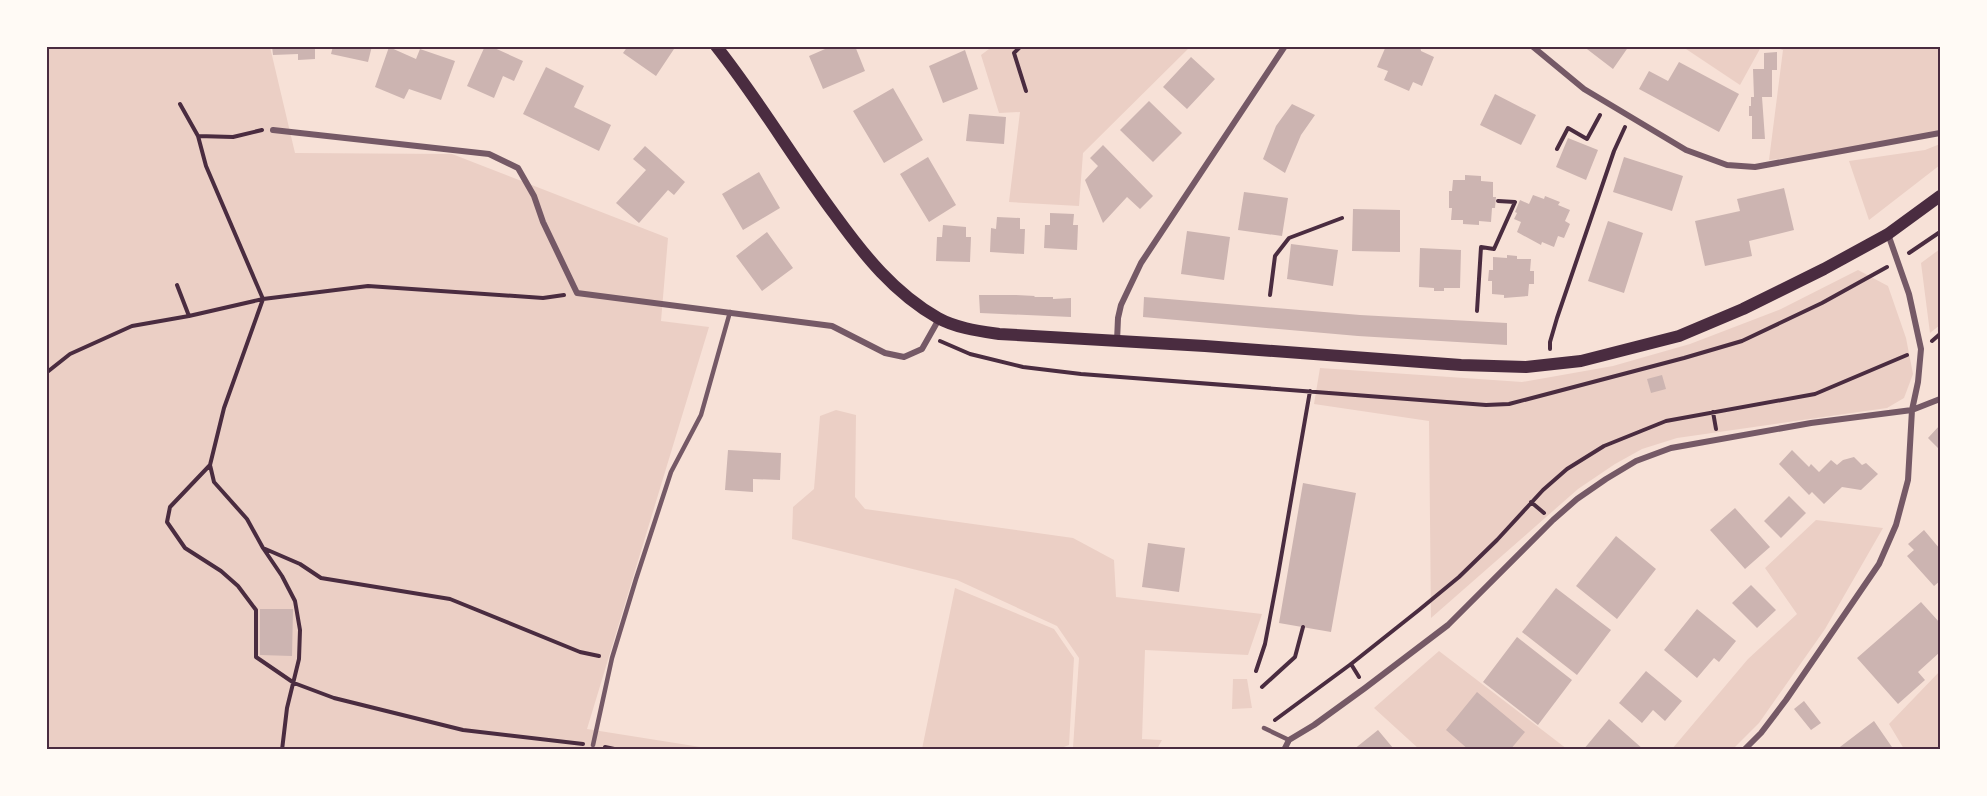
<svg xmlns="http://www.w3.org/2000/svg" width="1987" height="796" font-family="Overpass,sans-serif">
<rect width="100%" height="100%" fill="#f7e1d7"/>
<path fill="#ebcfc5" d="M993 46H1188L1189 48 1083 153 1079 206 1009 202 1020 112 999 113 981 55Z
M46 47H270L295 153 452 154 668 238 661 321 709 327 587 729 713 749H47Z
M1683 47H1761L1740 85Z
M1775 47H1940V130C1884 145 1827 153 1769 160L1783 50Z
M1940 144V165L1869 220 1849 161 1925 150Z
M1940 249V325L1930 333 1921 263Z
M1858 270 1888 286 1906 338 1913 374 1904 398 1887 408 1677 438 1642 449 1615 464 1578 489 1431 618 1429 421 1314 404 1320 368 1522 382 1613 366 1690 344 1781 309Z
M836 410 856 415 855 497 865 509 1073 538 1114 560 1116 597 1262 614 1248 655 1145 650 1142 739 1162 740 1157 749H1070L1073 748 1079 658 1057 626 957 580 792 539 793 507 814 489 820 416Z
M1816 520 1883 528 1825 629 1759 723 1733 749H1672L1748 659 1797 614 1765 568Z
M955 588 1054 629 1074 658 1069 745 1056 750 922 749Z
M1439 651 1567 749H1419L1374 708Z
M1940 671V749H1904L1889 724Z
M1233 679H1247L1252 708 1232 709Z"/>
<path fill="#ccb4b1" d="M272 46H315V59L298 60V54L273 55Z
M333 46H372L368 62 331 54Z
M485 46H490L523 61 514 81 503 76 494 98 467 86Z
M628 46H676L656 76 623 53Z
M832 46H855L865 71 823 89 809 56Z
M1386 46H1420L1421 51 1434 57 1422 86 1413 82 1409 91 1384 80 1388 71 1377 67Z
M1583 46H1629L1613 69Z
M389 47 416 59 420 49 455 61 441 100 409 89 404 99 375 87Z
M965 50 978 89 943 103 929 66Z
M1777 52V70H1772V97H1762L1765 139H1752V116H1749V106H1751V97H1754L1753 69H1764V53Z
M1191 57 1215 79 1187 109 1163 87Z
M1679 62 1739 94 1719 132 1639 89 1649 71 1668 81Z
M546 67 584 86 574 107 611 125 599 151 523 114Z
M893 88 923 140 884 163 853 111Z
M1495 94 1536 115 1521 145 1480 125Z
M1149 101 1182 133 1153 162 1120 130Z
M1292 104 1315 115 1301 135 1285 173 1263 159 1276 126Z
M969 114 1006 117 1004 144 966 141Z
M1568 138 1598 150 1586 180 1556 167Z
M1103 145 1153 196 1140 209 1127 197 1103 223 1085 180 1098 166 1090 158Z
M645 146 685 182 674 195 668 190 639 223 616 203 646 170 633 159Z
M928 157 956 205 929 222 900 174Z
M1624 157 1683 176 1672 211 1613 192Z
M759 172 780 208 743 230 722 194Z
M1465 175 1481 176V181L1493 182V197H1496L1495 208H1492L1491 222 1479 221V225L1463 224V220H1451L1452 208H1449V191H1452L1453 180H1465Z
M1784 188 1794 230 1749 241 1752 256 1705 266 1695 221 1740 211 1737 199Z
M1244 192 1288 198 1282 236 1238 230Z
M1533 195 1544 199 1545 196 1560 202 1558 205 1570 210 1565 221 1570 224 1564 238 1558 236 1554 247 1542 242 1541 245 1517 232 1521 222 1514 219 1517 213 1515 212 1520 200 1529 204Z
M1353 209 1400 210V252L1352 251Z
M1050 213 1074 214 1073 225H1078L1077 250 1044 248 1045 225H1050Z
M997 217 1020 218V229H1025L1024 254 990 252 991 228 996 229Z
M1608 221 1643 233 1624 293 1588 281Z
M943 225 966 227V237H971L970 262 936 261 937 237H942Z
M1187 231 1230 237 1224 280 1181 274Z
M767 232 793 268 762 291 736 256Z
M1291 244 1338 250 1333 286 1287 279Z
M1420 248 1461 250 1460 288H1444V291H1434V288L1419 287Z
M1507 255 1517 256V259H1531L1530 271H1534V284H1529L1528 296 1504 298V295L1492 294V281H1488L1489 270H1493V257L1507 258Z
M979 295H1016L1035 296 1034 297H1053V299L1071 298V317L980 313Z
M1144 297 1360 315 1507 323V345L1358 336 1143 317Z
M1662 375 1666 389 1651 393 1647 379Z
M1940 425V450L1928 438Z
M728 450 781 453 780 480 753 479V492L725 490Z
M1792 450 1809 467 1811 464 1819 472 1831 460 1837 465 1843 460 1854 457 1862 465 1866 463 1878 474 1861 490 1842 487 1824 504 1812 492 1809 495 1779 464Z
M1303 483 1356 493 1331 632 1279 623Z
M1789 496 1806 513 1781 538 1764 521Z
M1735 508 1770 547 1745 569 1710 530Z
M1924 530 1940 549V581L1934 586 1907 556 1914 550 1908 544Z
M1616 536 1656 569 1617 619 1576 586Z
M1148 543 1185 548 1179 592 1142 587Z
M1751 585 1776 610 1757 628 1732 603Z
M1556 588 1611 630 1577 675 1522 632Z
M1921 602 1940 623V652L1918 672 1925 680 1898 704 1857 658Z
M260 609H293L292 656 260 655Z
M1697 609 1736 641 1719 662 1714 658 1697 678 1664 650Z
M1517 637 1572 680 1538 725 1483 682Z
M1646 671 1682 701 1665 721 1653 710 1642 723 1619 703Z
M1477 692 1525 732 1510 750H1469L1446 730Z
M1804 701 1821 723 1811 730 1794 709Z
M1609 719 1644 750H1583Z
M1874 721 1894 750H1836Z
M1378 730 1393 748 1392 750H1353Z"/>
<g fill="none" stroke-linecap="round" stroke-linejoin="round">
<path stroke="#4a2c40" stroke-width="4" d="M1021 46 1014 53 1026 91
M180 104 198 136 206 166 263 299 224 408 210 465 170 507 167 522 185 548 221 571 238 586 256 610V657L294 683 334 698 463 730 583 744
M198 136 233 137 262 130
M1557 149 1568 128 1587 139 1600 115
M1909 253 1940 232
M177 285 189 316
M1270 295 1275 256 1289 238 1342 218
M1477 311 1481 247 1494 249 1515 202 1498 201
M940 341 970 354 1023 367 1081 374 1486 405 1509 404 1684 358 1742 341 1822 303 1887 267
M1932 341 1940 334
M1550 349V342L1557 318 1614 151 1625 127
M46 373 70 354 132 326 189 316 263 299 368 286 543 298 564 295
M1713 412 1716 429
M210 465 214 482 247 519 263 548 282 576 295 601 300 630 299 659 287 708 282 750
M1531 502 1544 513
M263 548 300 564 321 578 450 599 580 652 599 656
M1351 664 1359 677
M1256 671 1265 644 1278 575 1310 391
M1262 687 1295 657 1303 627
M1275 720 1351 664 1419 610 1459 577 1497 540 1543 490 1567 469 1604 446 1666 421 1815 394 1907 355
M605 747 619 750"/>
<path stroke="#755966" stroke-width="4.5" d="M1264 728 1289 740
M593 745 612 658 636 579 671 472 701 415 730 312"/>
<path stroke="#755966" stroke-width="6" d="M1532 46 1584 89 1686 150 1727 165 1755 167 1940 133
M273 130 489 154 518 168 534 196 543 222 577 293 832 326 885 353 904 357 922 349 939 319
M1117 341 1118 318 1121 305 1141 263 1285 46
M1284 750 1289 740 1314 725 1365 688 1448 625 1553 520 1577 499 1606 479 1636 461 1671 448 1811 423 1912 410 1940 399
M1744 750 1761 733 1786 700 1879 564 1896 525 1908 480 1912 410 1918 382 1921 349 1909 294 1888 234"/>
<path stroke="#4a2c40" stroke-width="12" d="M716 46C759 100 794 160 835 215 864 255 894 293 938 318 956 328 979 331 999 334L1205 346 1461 365 1526 367 1581 361 1679 336 1743 309 1824 269 1888 234 1940 196"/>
</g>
<rect width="1987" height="796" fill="none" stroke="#fffaf5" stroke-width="96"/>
<rect x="48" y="48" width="1891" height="700" fill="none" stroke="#4a2c40" stroke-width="2"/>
</svg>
